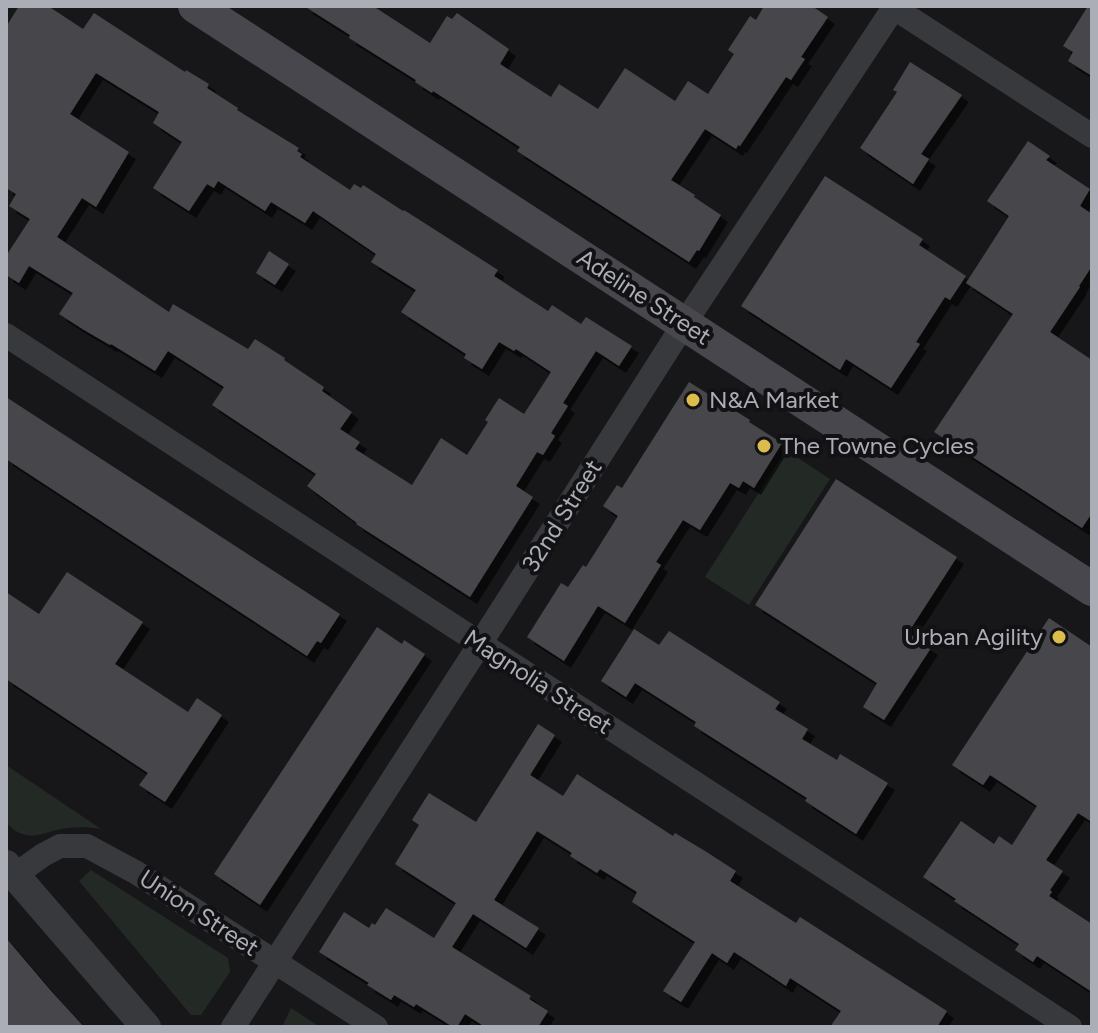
<svg xmlns="http://www.w3.org/2000/svg" width="1098" height="1033" font-family="Figtree,sans-serif">
<defs>
<filter id="shadow"><feDropShadow dx="7" dy="7" stdDeviation="0" flood-color="#0009"/></filter>
</defs>
<rect width="100%" height="100%" fill="#171719"/>
<path fill="#232a25" d="M786 450 830 479 749 605 705 577Z
M6 765 101 829C89 827 79 827 67 828 44 831 26 846 6 822Z
M91 870 228 958 230 972 201 1015H191L79 881Z
M291 1008 320 1027H282Z"/>
<path fill="#46474b" fill-rule="evenodd" filter="url(#shadow)" d="M19 6H48L83 29 94 13 185 72 186 70 209 84 207 88 238 108 237 110 299 148 297 151 302 154 300 157 350 190 354 184 361 188 363 185 403 211 404 210 498 270 494 276 548 311 552 305 581 324 586 317 632 346 619 366 596 351 563 403 568 406 551 433 555 436 543 455 537 452 516 486 533 497 470 597 356 524 357 523 307 486 316 474 212 405 224 387 168 351 155 371 111 344 110 345 84 330 59 314 73 293 29 266 19 283 6 275V256L30 219 9 206 16 194 6 188V27ZM96 73 159 112 153 123 182 142 153 188 189 211 207 184 214 188 218 181 265 211 271 202 305 223 313 211 376 254 371 262 416 290 401 312 466 354 464 358 482 369 499 342 514 351 516 349 551 372 524 414 499 398 485 420 488 422 467 455 441 438 412 485 355 449 360 442 340 429 352 412 322 391 324 387 284 360 285 358 255 339 248 349 173 304 169 312 57 237 82 198 96 207 129 152 70 114Z
M304 6H373L430 43 447 16 452 19 457 13 509 49 500 64 551 97 559 84 598 109 625 68 675 101 688 81 708 94 734 54 728 50 750 16 756 20 764 6H812L828 17 801 57 805 59 791 80 786 77 740 146 738 145 736 149 705 129 671 180 695 195 694 197 721 215 699 251 697 250 689 262 517 151 520 147 433 91 432 93 415 82 416 80 349 38 350 35Z
M1088 6H1092V76L1068 61 1073 52 1063 46Z
M910 62 962 95 921 154 929 159 913 184 860 148 897 92 893 90Z
M1028 141 1050 156 1046 160 1090 189 1080 206 1092 214V266L1079 286 1080 287 1050 332 1092 360V513L1082 528 934 432 1013 314 966 283 1009 216 987 201Z
M825 176 923 239 919 245 966 276 950 300 945 297 916 342 920 344 891 388 846 359 840 370 741 306Z
M269 251 289 264 275 285 256 273Z
M689 382 750 420 749 422 782 443 754 488 743 481 739 488 730 483 700 530 683 520 656 562 661 565 625 623 598 606 564 661 527 637 561 583 568 587 583 565 586 567 618 516 603 506 617 485 622 488Z
M6 397 340 614 321 643 317 641 307 656 6 459Z
M836 479 957 557 908 633 931 648 884 720 863 707 877 683 755 605Z
M67 572 143 622 115 664 188 712 197 698 222 715 165 802 139 785 148 773 6 679V592L39 614Z
M1049 618 1092 647V822L1078 813 1046 860 1063 871 1050 890 1052 892 1049 896 1092 924V992L1037 956 1033 962 1015 950 1019 944 954 901 956 899 923 877 961 821 994 844 999 836 1012 845 1037 806 990 775 983 785 952 765Z
M377 627 402 644 404 640 425 654 260 905 214 874Z
M634 629 659 645 669 631 780 702 775 709 808 729 802 739 837 760 840 754 888 783 856 834 805 801 807 798 694 726 696 722 635 683 626 697 601 681Z
M538 724 555 735 530 775 563 796 577 774 673 836 675 833 705 851 736 871 730 881 796 923 800 917 947 1011 937 1027H830L841 1011 790 978 786 986 734 952 727 963 712 953 681 1002 663 991 695 942 632 902 637 892 600 869 597 873 570 856 572 853 537 831 494 900 539 928 526 948 473 914 452 947 531 996 529 999 548 1011 538 1027H485L465 1014 457 1027H453L416 1004 414 1007 394 995 391 1000 367 985 369 983 319 952 344 912 369 928 372 923 375 925 386 908 434 938 456 903 395 864 419 825 412 820 429 793 476 822Z
M6 938 51 991 84 1027H6Z"/>
<g fill="none" stroke-linecap="round" stroke-linejoin="round">
<path stroke="#38393d" stroke-width="24" d="M891 6 1092 136
M6 335 1070 1027
M15 875 43 855 60 846H87L137 873 376 1027
M233 1027 480 644 684 324 895 6"/>
<path stroke="#38393d" stroke-width="30" d="M6 865 146 1027"/>
<path stroke="#47474d" stroke-width="34" d="M195 6 1092 589"/>
</g>
<g fill="#dcbc4b" stroke="#121214" stroke-width="3">
<circle cx="693" cy="400" r="8"/>
<circle cx="764" cy="446" r="8"/>
<circle cx="1059" cy="637" r="8"/>
</g>
<g text-anchor="middle" stroke-width="8" stroke-linejoin="round" paint-order="stroke">
<g font-size="24" fill="#abadb7" stroke="#121214">
<text transform="translate(644 297) rotate(33)" y="8">Adeline Street</text>
<text transform="translate(562 516) rotate(-58)" y="8">32nd Street</text>
<text transform="translate(538 682) rotate(33)" y="8">Magnolia Street</text>
<text transform="translate(199 913) rotate(33)" y="8">Union Street</text>
</g>
<g font-size="24" fill="#abadb7" stroke="#121214" text-anchor="start">
<text x="709" y="408">N&amp;A Market</text>
<text x="780" y="454">The Towne Cycles</text>
<text x="1043" y="645" text-anchor="end">Urban Agility</text>
</g>
</g>
<rect width="1098" height="1033" fill="none" stroke="#abadb7" stroke-width="16"/>
</svg>
